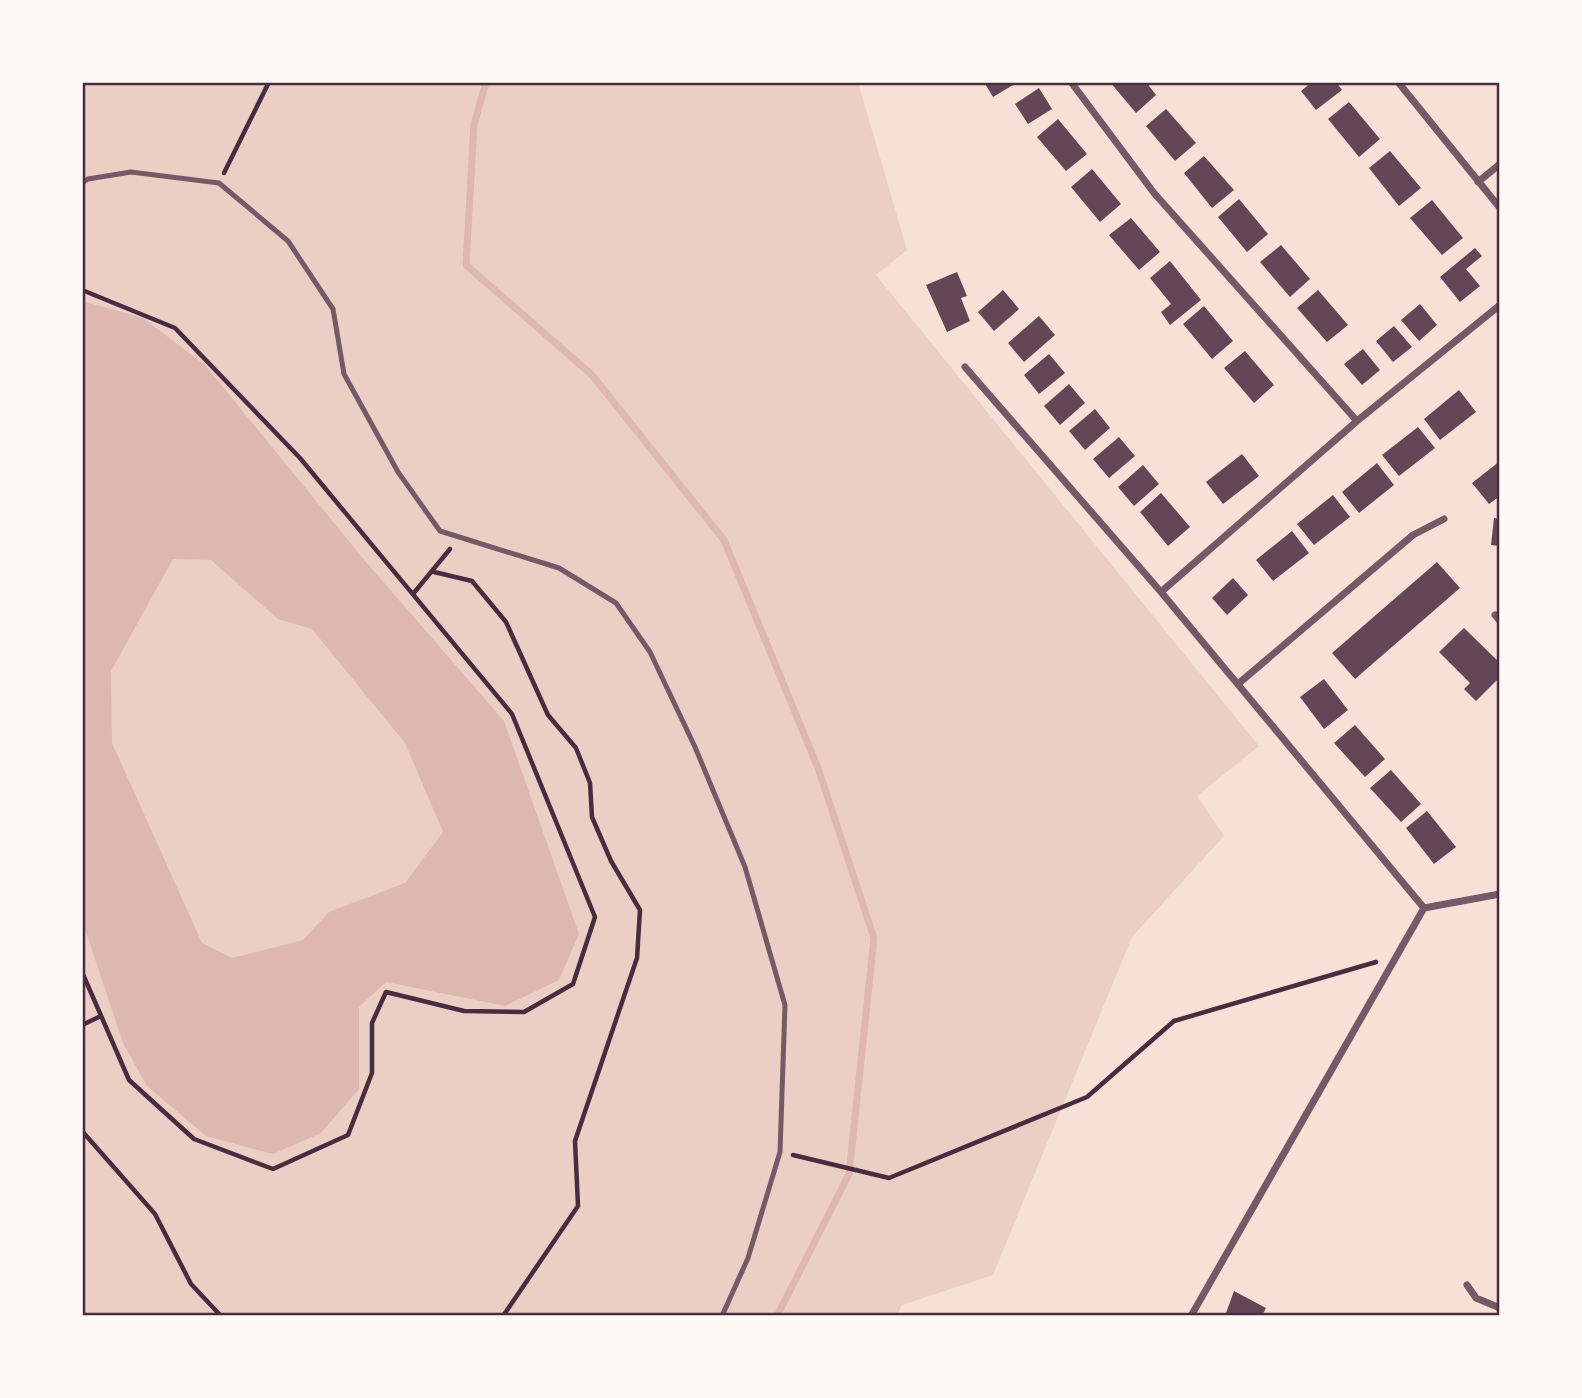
<svg xmlns="http://www.w3.org/2000/svg" width="1582" height="1398" font-family="Figtree,sans-serif">
<rect width="100%" height="100%" fill="#f7e1d7"/>
<path fill="#ebcfc5" d="M82 82H858L907 250 876 275 1259 746 1197 796 1224 836 1132 937 993 1275 902 1305 896 1316H82Z"/>
<path fill="#dcb8b0" fill-rule="evenodd" d="M82 301 143 318 205 365 366 562 504 721 579 934 559 980 505 1006 386 982 359 1007V1089L321 1133 273 1154 206 1136 147 1086 123 1043 82 920ZM173 559 211 560 278 619 312 629 405 743 443 832 405 883 329 912 303 940 232 958 202 943 112 743 111 671Z"/>
<g fill="none" stroke-linecap="round" stroke-linejoin="round">
<path stroke="#dcb8b0" stroke-width="7" d="M486 82 474 124 466 265 592 375 724 540 818 768 874 938 849 1174 777 1316"/>
</g>
<path fill="#644757" d="M984 82H1018L993 97Z
M1110 82H1146L1156 95 1136 113Z
M1312 82H1336L1342 90 1316 110 1301 91Z
M1039 88 1052 109 1028 124 1015 104Z
M1349 102 1380 139 1359 157 1328 119Z
M1166 109 1196 143 1175 161 1146 126Z
M1058 119 1087 154 1066 171 1037 137Z
M1390 151 1421 188 1399 206 1369 168Z
M1204 156 1234 190 1212 208 1184 173Z
M1092 169 1121 204 1100 222 1071 187Z
M1239 199 1268 234 1247 252 1218 217Z
M1432 200 1463 238 1442 255 1410 218Z
M1131 218 1160 252 1139 270 1109 235Z
M1281 245 1310 279 1290 297 1260 262Z
M1475 248 1482 256 1466 269 1480 286 1460 302 1440 277Z
M1170 261 1201 300 1170 325 1161 312 1171 304 1150 278Z
M957 272 967 296 961 298 970 321 947 332 926 285Z
M1003 290 1019 309 994 331 978 312Z
M1318 290 1348 325 1327 342 1297 308Z
M1420 304 1437 325 1419 341 1401 320Z
M1204 306 1233 341 1212 359 1183 324Z
M1039 316 1055 335 1024 362 1008 343Z
M1394 326 1412 347 1393 362 1376 341Z
M1363 349 1380 370 1362 385 1344 364Z
M1245 351 1274 385 1254 403 1224 368Z
M1049 354 1065 373 1039 394 1024 375Z
M1069 384 1085 403 1060 425 1044 406Z
M1459 390 1476 412 1440 440 1424 419Z
M1095 409 1110 428 1085 450 1069 431Z
M1418 427 1435 448 1399 476 1382 455Z
M1119 437 1135 456 1109 478 1093 459Z
M1242 454 1259 476 1223 504 1206 482Z
M1500 461V496L1489 504 1472 483Z
M1377 463 1394 485 1359 513 1342 492Z
M1143 465 1159 484 1134 506 1118 487Z
M1161 493 1190 527 1168 546 1140 512Z
M1333 495 1350 517 1314 545 1297 524Z
M1494 518 1500 519V546L1491 545Z
M1292 531 1309 553 1273 581 1256 560Z
M1437 562 1460 588 1355 679 1332 653Z
M1233 578 1248 595 1227 615 1212 598Z
M1464 628 1500 663V677L1476 701 1464 689 1470 683 1439 652Z
M1324 679 1348 710 1324 729 1300 697Z
M1355 725 1385 759 1365 777 1334 743Z
M1391 770 1421 804 1401 822 1370 788Z
M1427 811 1456 847 1434 864 1406 828Z
M1234 1291 1266 1308 1262 1316H1225Z"/>
<g fill="none" stroke-linecap="round" stroke-linejoin="round">
<path stroke="#4a2c40" stroke-width="4.5" d="M224 173 269 82
M82 290 175 328 300 458 512 714 595 917 573 984 524 1012 464 1011 386 992 372 1023V1073L348 1135 273 1169 194 1139 129 1080 82 972
M434 572 472 581 506 622 548 715 576 748 590 783 592 817 611 861 640 910 637 958 575 1141 578 1206 503 1316
M413 594 450 549
M82 1025 101 1016
M82 1131 155 1214 191 1284 221 1316
M793 1155 889 1178 1087 1097 1174 1021 1376 962"/>
<path stroke="#755966" stroke-width="5" d="M82 183 88 179 131 172 219 183 288 241 333 309 344 374 398 472 440 531 559 568 616 603 650 652 695 747 745 867 785 1005 780 1152 748 1258 722 1316"/>
<path stroke="#755966" stroke-width="7" d="M1071 82 1154 193 1357 421
M1398 82 1500 208
M1478 182 1500 164
M965 367 1161 592 1424 908
M1161 592 1357 421 1500 305
M1495 615 1500 621
M1238 684 1413 535 1444 519
M1424 908 1500 894
M1467 1285 1476 1298 1500 1308
M1191 1316 1424 908"/>
</g>
<rect width="1582" height="1398" fill="none" stroke="#fffaf5" stroke-width="168"/>
<rect x="84" y="84" width="1414" height="1230" fill="none" stroke="#4a2c40" stroke-width="2.5"/>
</svg>
